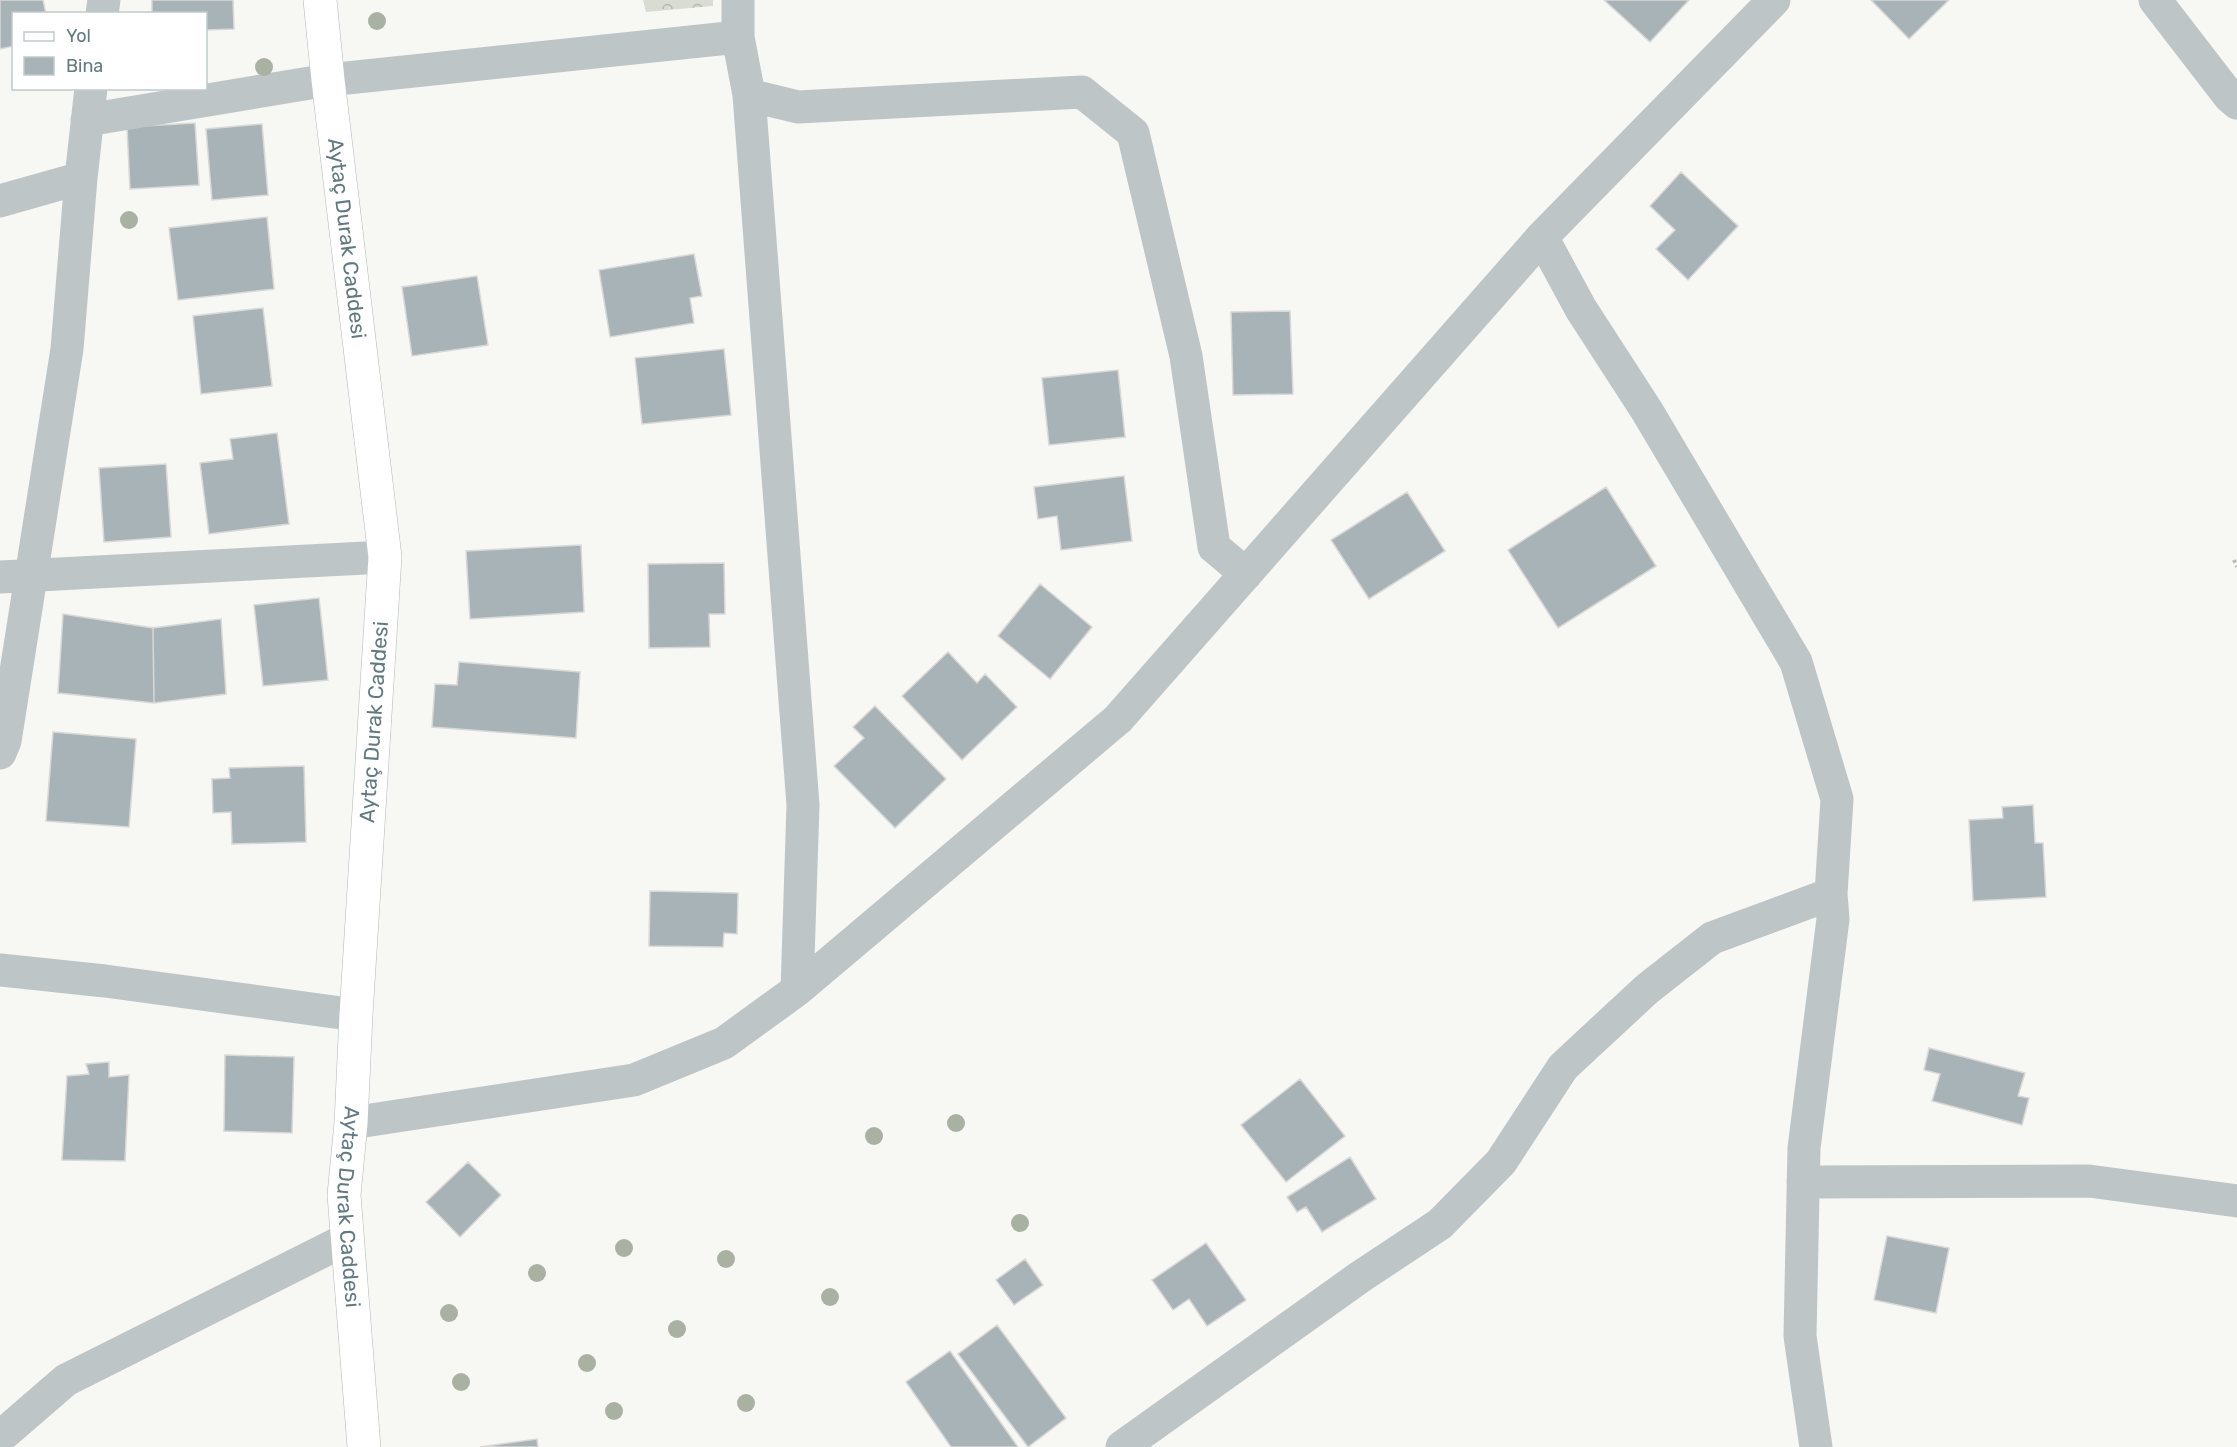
<svg xmlns="http://www.w3.org/2000/svg" width="2237" height="1447" font-family="Rubik,sans-serif">
<defs>
<pattern id="park-crowns" width="20" height="18" patternUnits="userSpaceOnUse" patternTransform="scale(1.5)"><rect width="20" height="18" fill="#d8dcd3"/><path d="M2 6a3 3 0 1 1 6 0M12 15a3 3 0 1 1 6 0" fill="none" stroke="#b3b7b0"/></pattern>
</defs>
<rect width="100%" height="100%" fill="#f7f7f4"/>
<path fill="url(#park-crowns)" d="M643 0H713V6L646 12Z"/>
<path fill="#a7b3b6" stroke="#d9d8d7" stroke-width="1.5" d="M0 0H43L46 14H14V46L0 49Z
M152 0H233L234 29 206 30V14H152Z
M1604 0H1689L1650 42Z
M1871 0H1949L1909 39Z
M195 123 199 185 130 189 127 127Z
M262 124 268 195 212 200 206 129Z
M1681 172 1738 226 1688 280 1656 249 1675 230 1650 206Z
M267 217 274 289 178 300 169 228Z
M694 254 702 296 690 298 694 323 610 337 599 270Z
M477 276 488 345 412 356 402 287Z
M263 308 272 386 201 394 193 316Z
M1290 311 1293 394 1233 395 1231 312Z
M724 349 731 415 642 424 635 358Z
M1118 370 1125 437 1049 445 1042 378Z
M277 433 289 524 209 534 200 463 233 459 230 439Z
M166 464 171 537 104 542 99 468Z
M1124 476 1132 541 1061 550 1057 516 1038 519 1034 487Z
M1606 487 1656 566 1558 628 1508 550Z
M1407 492 1445 551 1369 599 1331 540Z
M581 545 584 612 470 619 466 551Z
M724 563 725 614H709L710 647 649 648 648 564Z
M1040 584 1092 627 1050 679 998 636Z
M319 598 328 680 263 686 254 605Z
M63 614 153 628 154 703 58 693Z
M221 619 226 694 154 703 153 628Z
M948 652 977 683 985 674 1017 707 962 760 902 696Z
M459 662 580 672 576 738 432 727 435 684 457 685Z
M875 706 946 779 895 828 834 766 864 738 853 727Z
M53 732 136 739 129 827 46 821Z
M304 766 306 842 232 844 231 812 213 813 212 779 230 778 229 768Z
M2033 805 2035 843H2043L2046 897 1973 901 1969 820 2003 818 2002 807Z
M650 891 738 893 737 934 724 933 723 947 649 946Z
M1929 1048 2025 1073 2018 1096 2029 1098 2022 1125 1932 1101 1940 1074 1924 1070Z
M225 1055 294 1057 292 1133 224 1131Z
M109 1062V1077L129 1075 125 1161 62 1160 67 1076 89 1074 86 1064Z
M1300 1079 1345 1136 1286 1182 1241 1125Z
M1350 1157 1376 1199 1322 1232 1306 1207 1297 1212 1287 1197Z
M468 1162 501 1195 460 1237 426 1202Z
M1887 1236 1949 1248 1936 1313 1874 1300Z
M1206 1243 1246 1300 1207 1326 1189 1299 1173 1310 1152 1280Z
M1025 1259 1043 1285 1014 1305 996 1280Z
M997 1325 1066 1418 1028 1447 958 1354Z
M950 1351 1018 1447H951L906 1382Z
M537 1439 538 1447H480Z"/>
<g fill="none" stroke-linecap="round" stroke-linejoin="round">
<defs>
<g id="major">
<path id="s1" d="M320 0 328 80 385 557 356 1015 351 1123 344 1195 364 1447"/>
</g>
</defs>
<use href="#major" stroke="#afb7ba" stroke-width="34"/>
<path stroke="#b8bdbf" stroke-width="4" stroke-dasharray="3 3" stroke-linecap="butt" d="M2234 560 2237 567"/>
<path stroke="#bec5c7" stroke-width="33" d="M738 0V37L749 95 803 805 797 990
M2155 0 2229 96 2237 103
M102 14 104 0
M749 95 798 107 1082 92 1133 133 1186 356 1214 547 1246 574
M87 120 328 80 738 37
M0 201 81 178
M1542 237 1581 309 1647 411 1796 662 1837 799 1831 894 1833 919 1804 1148 1800 1336 1816 1447
M0 577 385 557
M0 753 5 741 67 349 81 178 91 88
M0 970 105 981 356 1015
M351 1123 634 1080 724 1043 797 990 1118 719 1542 237 1774 0
M1803 1182 2089 1181 2237 1201
M0 1437 66 1380 347 1239
M1122 1447 1360 1277 1440 1224 1501 1162 1563 1067 1647 989 1712 938 1831 894"/>
<use href="#major" stroke="#fff" stroke-width="33"/>
</g>
<g fill="#a9b1a3">
<circle cx="377" cy="21" r="9"/>
<circle cx="264" cy="67" r="9"/>
<circle cx="129" cy="220" r="9"/>
<circle cx="956" cy="1123" r="9"/>
<circle cx="874" cy="1136" r="9"/>
<circle cx="1020" cy="1223" r="9"/>
<circle cx="624" cy="1248" r="9"/>
<circle cx="726" cy="1259" r="9"/>
<circle cx="537" cy="1273" r="9"/>
<circle cx="830" cy="1297" r="9"/>
<circle cx="449" cy="1313" r="9"/>
<circle cx="677" cy="1329" r="9"/>
<circle cx="587" cy="1363" r="9"/>
<circle cx="461" cy="1382" r="9"/>
<circle cx="746" cy="1403" r="9"/>
<circle cx="614" cy="1411" r="9"/>
</g>
<g text-anchor="middle" stroke-width="6" stroke-linejoin="round" paint-order="stroke">
<g font-size="21" fill="#617a80" stroke="#fff">
<text dy="7" stroke="none"><textPath href="#s1" startOffset="240">Aytaç Durak Caddesi</textPath></text>
<text transform="translate(374 722) rotate(-86)" y="7">Aytaç Durak Caddesi</text>
<text dy="7" stroke="none"><textPath href="#s1" startOffset="1212">Aytaç Durak Caddesi</textPath></text>
</g>
</g>
<rect x="12" y="12" width="195" height="78" fill="#ffffff" stroke="#c0cacc" stroke-width="1.5"/>
<rect x="24" y="32" width="30" height="9" fill="#ffffff" stroke="#c0cacc" stroke-width="1.5"/>
<text x="66" y="42" font-size="18" fill="#617a80">Yol</text>
<rect x="24" y="57" width="30" height="18" fill="#a7b3b6" stroke="#c0cacc" stroke-width="1.5"/>
<text x="66" y="72" font-size="18" fill="#617a80">Bina</text>
</svg>
